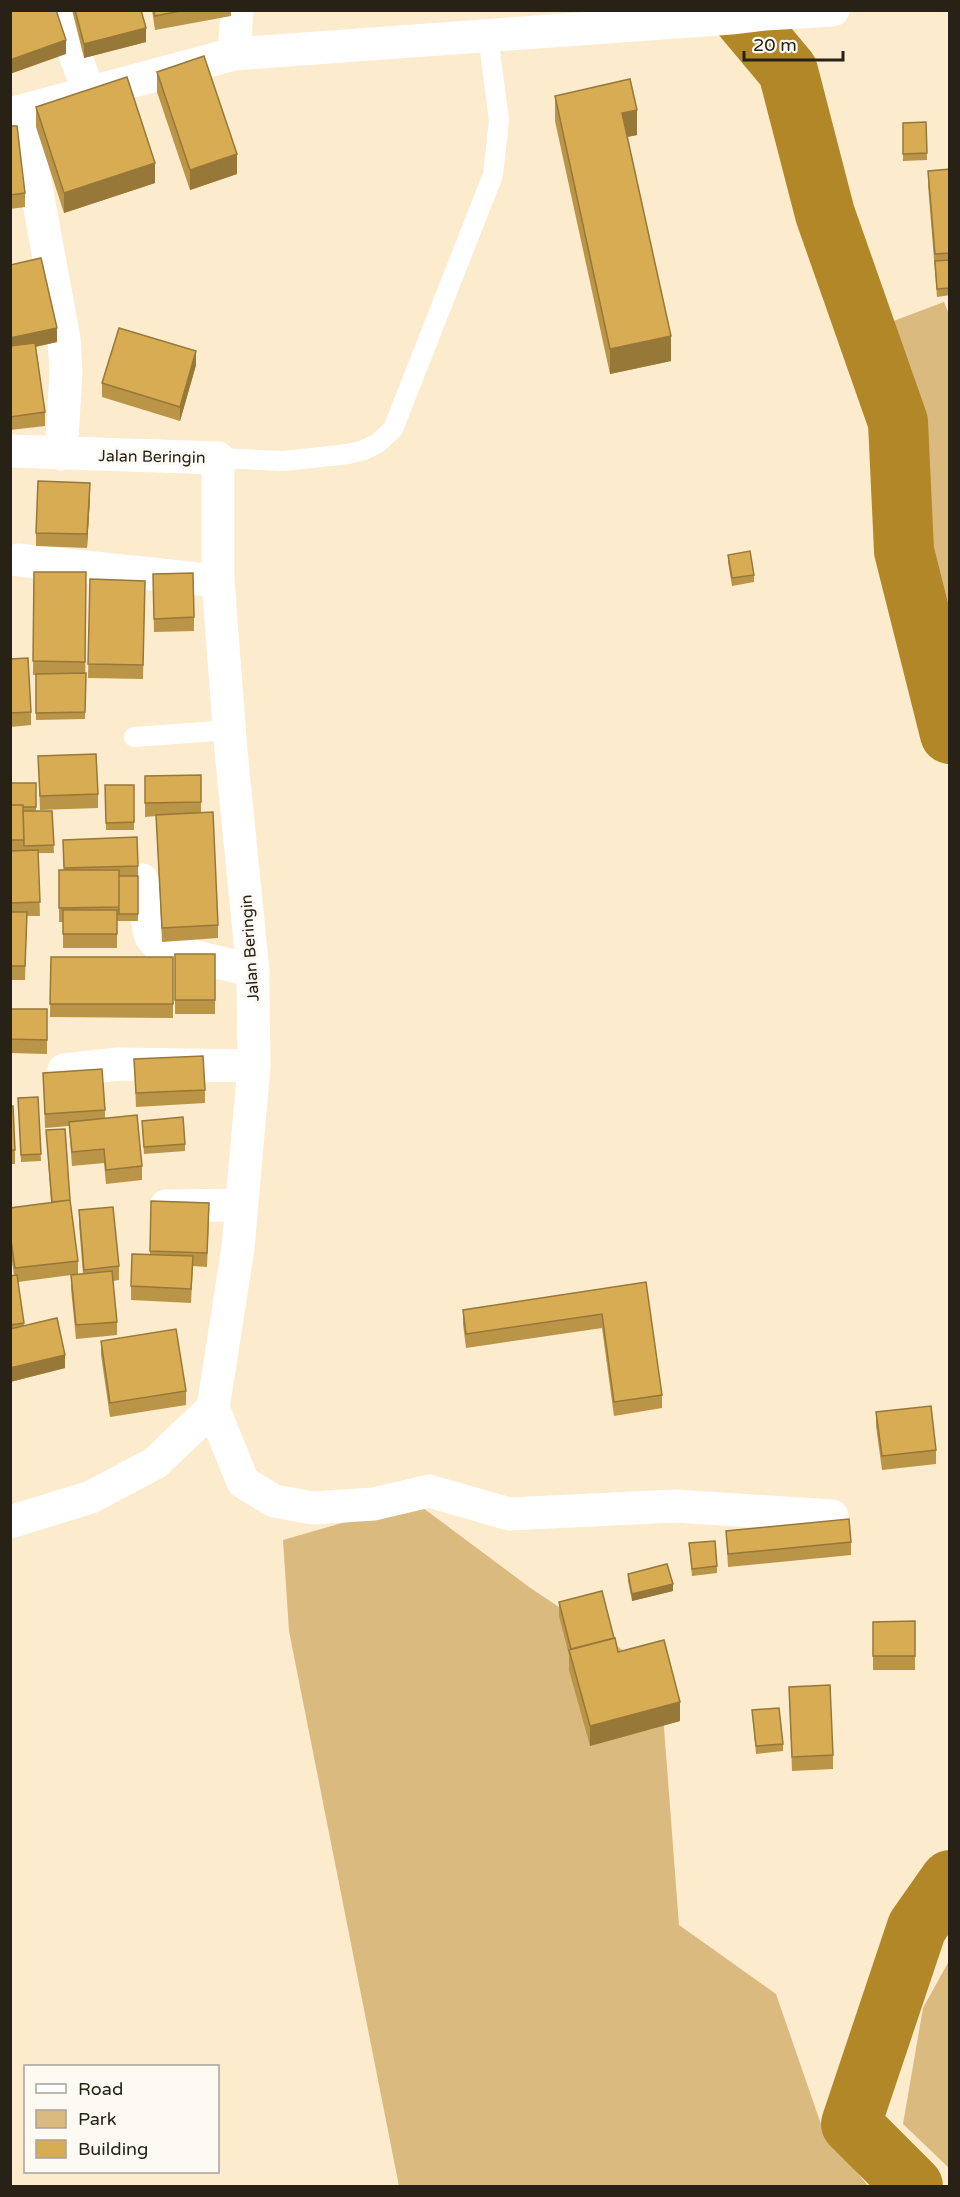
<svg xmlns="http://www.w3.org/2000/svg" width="960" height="2197" font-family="'Varela Round',sans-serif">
<rect width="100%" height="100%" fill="#fcebcd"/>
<path fill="#daba7e" d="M944 302 950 317 949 679 919 562 918 436 905 384 875 328Z
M415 1502 529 1587 660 1675 679 1925 776 1994 823 2130 868 2186H399L289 1631 283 1540Z
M949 1961V2168L903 2124 923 2008Z"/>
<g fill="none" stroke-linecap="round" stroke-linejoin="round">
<path stroke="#b28728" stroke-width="60" d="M737 10 788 71 825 214 898 422 904 551 950 734
M913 2186 851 2124 917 1927 950 1880"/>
<path stroke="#fff" stroke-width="20" d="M218 458 284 461 348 454 364 450 378 443 393 429 493 175 499 120 488 36
M134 737 230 730"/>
<path stroke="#fff" stroke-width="33" d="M59 10 89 93
M234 54 237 10
M22 111 64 339 66 372 61 454
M10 114 234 54 731 18 765 14 833 10
M10 451 218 458V581L231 751 253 971 254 1066 238 1248 213 1408 155 1463 91 1497 10 1522
M18 560 218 581
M142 880 149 930 151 937 161 948 253 971
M64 1070 118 1064 254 1066
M166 1206 242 1205
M213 1408 243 1482 274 1501 313 1508 374 1504 429 1491 509 1514 675 1506 832 1516"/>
</g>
<path fill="#ba9447" d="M72 10H141L146 42 84 58Z
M152 10H231V16L155 30Z
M157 72 237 174 190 190 157 92Z
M555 96 637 135 627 137 671 361 610 374 555 121Z
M36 107 155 183 64 213 36 127Z
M926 122 927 160 903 161V123Z
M10 126 25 193V207L10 209Z
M950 169V295L937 297 928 185V171Z
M10 265 57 342 36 347 45 412V426L10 430Z
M196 365 180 421 102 397V383Z
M90 497 87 548 36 546V533Z
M728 555 754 575V582L732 586 728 562Z
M34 572H86L85 719 36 720V675H33Z
M153 574 194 617V631L154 632Z
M90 579 145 581 143 679 88 678Z
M10 659 31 712V725L10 727Z
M38 756 98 794V808L40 810Z
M201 775V813L218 925V938L162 942 156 816 145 817V776Z
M10 783H36V811H52L54 853H38L40 916H27L25 980H10Z
M105 785H134V830H106Z
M63 840 138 866V921H117V948H63V922H59V870H64Z
M175 954H215V1014H175Z
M51 957H173V1018L50 1017Z
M10 1009H47V1054L10 1053Z
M134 1059 205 1090V1103L136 1107Z
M43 1073 105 1110V1119L142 1166V1180L106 1184 104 1163 72 1166 69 1126 45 1128Z
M38 1097 41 1161 21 1162 18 1098Z
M10 1106 15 1150V1164H10Z
M142 1121 185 1144V1151L144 1154Z
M46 1130 70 1204 78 1261V1274H83L79 1224V1210L119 1266V1280L113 1281 117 1322V1335L76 1339 71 1289V1275L18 1282 24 1326 65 1368 10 1382V1276H14L10 1246V1208L51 1203Z
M151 1201 209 1217 207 1267 193 1266 191 1303 131 1300V1286L150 1254Z
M646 1282 662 1395V1408L614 1416 602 1328 466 1348 463 1324V1310Z
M101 1341 186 1391V1405L110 1417 101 1355Z
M876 1412 936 1450V1464L882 1470 876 1426Z
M726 1531 851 1542V1555L728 1567Z
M689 1543 717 1566V1573L692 1576Z
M628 1574 673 1591 632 1601 628 1581Z
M559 1602 614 1638 618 1652 680 1721 590 1746 569 1670V1655L559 1616Z
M915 1621V1670H873V1622Z
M789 1687 833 1755V1769L792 1771Z
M752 1710 783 1744V1751L756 1754Z"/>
<path fill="#977839" d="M146 28V42L84 58V44Z
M66 40V54L10 74V60Z
M637 110V135L622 138V113Z
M237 154V174L190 190V170Z
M155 163V183L64 213V193Z
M57 328V342L10 352V338Z
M671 336V361L610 374V349Z
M196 351V365L180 421V407Z
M90 483V497L87 548V534Z
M65 1355V1368L10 1382V1368Z
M673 1584V1591L632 1601V1594Z
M680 1702V1721L590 1746V1726Z"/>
<path fill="#d8ac52" stroke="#977839" stroke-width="1.5" d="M10 10H56L66 40 10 60Z
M75 10H141L146 28 84 44Z
M154 10H185L155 16Z
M204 56 237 154 190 170 157 72Z
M127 77 155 163 64 193 36 107Z
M630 79 637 110 622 113 671 336 610 349 555 96Z
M926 122 927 153 903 154V123Z
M10 126H17L25 193 10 195Z
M950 169V253L935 254 928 171Z
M41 258 57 328 10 338V265Z
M950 260V288L937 289 935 261Z
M119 328 196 351 180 407 102 383Z
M35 343 45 412 10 417V346Z
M38 481 90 483 87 534 36 533Z
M750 551 754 575 732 578 728 555Z
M34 572H86L85 662 33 661Z
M193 573 194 617 154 619 153 574Z
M90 579 145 581 143 665 88 664Z
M28 658 31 712 10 713V659Z
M86 673 85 712 36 713V674Z
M96 754 98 794 40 796 38 756Z
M201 775V802L145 803V776Z
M10 783H36V807H23V805H10Z
M105 785H134V822L106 823Z
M10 805H23L24 840H10Z
M23 811H52L54 845 24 846Z
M213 812 218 925 162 928 156 815Z
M137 837 138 866 64 868 63 840Z
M38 850 40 902 10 903V851Z
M59 870H119V907L59 908Z
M119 876H138V914H119Z
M63 910H117V934H63Z
M10 912H27L25 966H10Z
M175 954H215V1000H175Z
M51 957H173V1004H50Z
M10 1009H47V1040L10 1039Z
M203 1056 205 1090 136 1093 134 1059Z
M102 1069 105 1110 45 1114 43 1073Z
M38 1097 41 1154 21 1155 18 1098Z
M10 1106H13L15 1150H10Z
M137 1115 142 1166 106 1170 104 1149 72 1152 69 1122Z
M183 1117 185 1144 144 1147 142 1121Z
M65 1129 70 1200 52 1202 46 1130Z
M70 1200 78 1261 15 1268 10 1233V1208Z
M151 1201 209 1203 207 1253 150 1251Z
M113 1207 119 1266 84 1270 79 1210Z
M132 1254 193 1256 191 1289 131 1286Z
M112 1271 117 1322 76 1325 71 1275Z
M17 1275 24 1323 10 1325V1276Z
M646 1282 662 1395 614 1402 602 1314 466 1334 463 1310Z
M57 1318 65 1355 10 1368V1329Z
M176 1329 186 1391 110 1403 101 1341Z
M931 1406 936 1450 882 1456 876 1412Z
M849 1519 851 1542 728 1554 726 1531Z
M715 1541 717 1566 692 1569 689 1543Z
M667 1564 673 1584 632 1594 628 1574Z
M602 1591 614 1638 571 1649 559 1602Z
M915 1621V1656H873V1622Z
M615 1638 618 1652 664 1640 680 1702 590 1726 569 1650Z
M830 1685 833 1755 792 1757 789 1687Z
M779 1708 783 1744 756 1746 752 1710Z"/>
<g text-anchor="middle" stroke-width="6" stroke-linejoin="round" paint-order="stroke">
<g font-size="16" fill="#272116" stroke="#fdfaf4">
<text transform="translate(152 456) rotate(1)" y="6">Jalan Beringin</text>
<text transform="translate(249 948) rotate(-94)" y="6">Jalan Beringin</text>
</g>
</g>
<rect width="960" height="2197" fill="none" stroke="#272116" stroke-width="24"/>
<rect x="24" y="2065" width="195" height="108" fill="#fdfaf4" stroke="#a7a39b" stroke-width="1.5"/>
<rect x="36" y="2084" width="30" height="9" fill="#ffffff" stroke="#a7a39b" stroke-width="1.5"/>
<text x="78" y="2095" font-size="18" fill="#272116">Road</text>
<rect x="36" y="2110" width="30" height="18" fill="#daba7e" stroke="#a7a39b" stroke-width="1.5"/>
<text x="78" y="2125" font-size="18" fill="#272116">Park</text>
<rect x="36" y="2140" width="30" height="18" fill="#d8ac52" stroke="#a7a39b" stroke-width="1.5"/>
<text x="78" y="2155" font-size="18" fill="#272116">Building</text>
<path d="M744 51v9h99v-9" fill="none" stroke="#272116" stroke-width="3"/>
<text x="753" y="51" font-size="18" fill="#272116" stroke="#fdfaf4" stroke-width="4.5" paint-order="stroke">20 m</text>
</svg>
